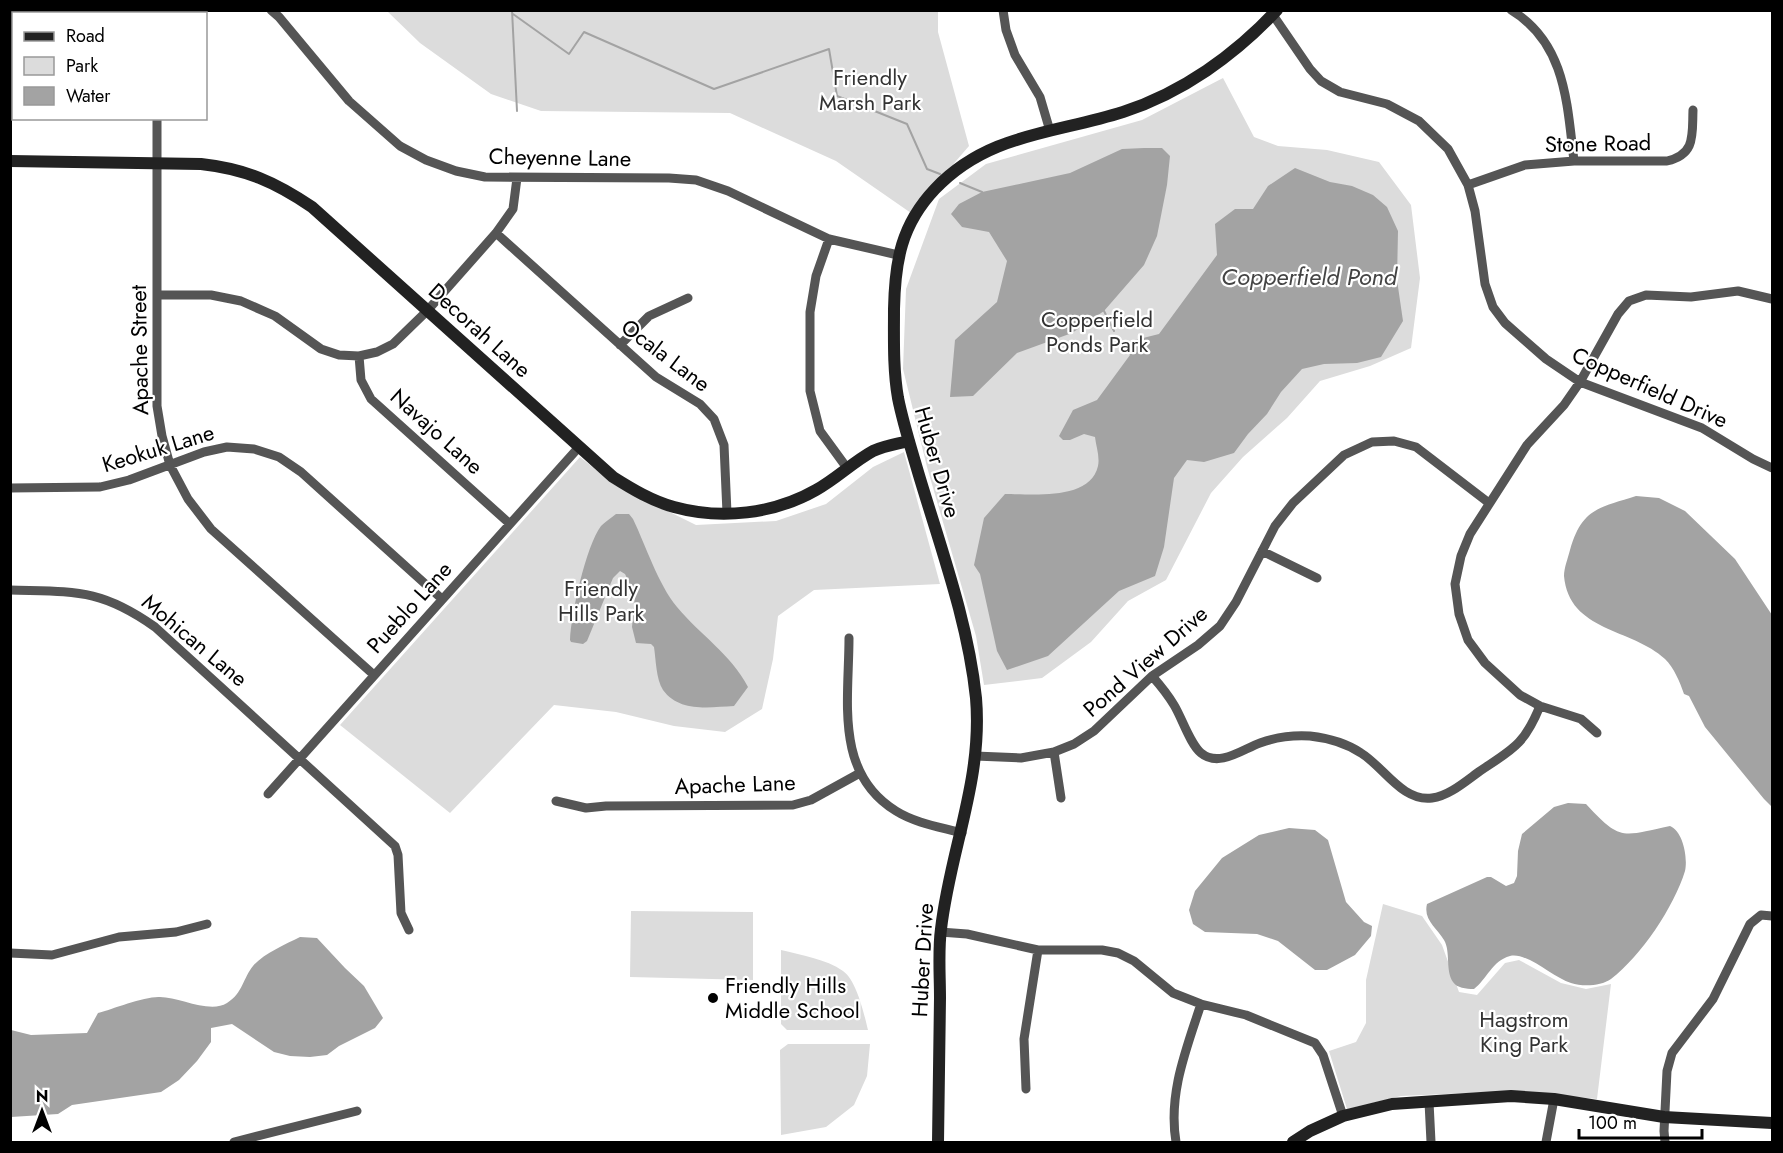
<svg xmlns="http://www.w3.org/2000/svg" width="1783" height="1153" font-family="Jost,sans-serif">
<rect width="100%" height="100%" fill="#fff"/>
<path fill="#dcdcdc" d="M387 11H938V32L969 146 911 213 836 161 730 113 541 111 491 94 420 43Z
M1223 78 1254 137 1278 146 1327 150 1379 162 1411 205 1420 278 1411 348 1370 366 1320 381 1287 418 1243 457 1211 493 1166 580 1128 601 1091 642 1042 678 984 685 976 636 927 467 903 369 906 289 939 199 986 164 1142 120Z
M904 452 940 584 814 590 778 616 773 659 762 709 725 732 674 726 616 712 554 705 450 813 340 725 580 457 615 485 696 525 776 521 826 504 873 467Z
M1383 904 1422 916 1442 945 1459 992 1477 995 1505 963 1519 960 1561 983 1586 989 1611 984 1597 1099 1513 1091 1401 1096 1347 1109 1329 1051 1356 1042 1366 1023V980Z
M631 911 753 912V980L630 977Z
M781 950C801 955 826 959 843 971 857 981 864 1014 868 1030H787L781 1024Z
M788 1044H870L867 1076 854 1105 826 1127 781 1135 780 1050Z"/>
<path fill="#a3a3a3" d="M1144 148H1162L1170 156 1167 185 1157 236 1144 265 1104 311 1072 333 1017 353 973 396 950 397 955 340 997 302 1007 261 989 232 962 227 951 214 959 204 982 192 1070 173 1122 149Z
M1295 168 1330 182 1352 186 1373 195 1387 207 1398 231 1397 280 1403 321 1381 357 1357 363 1324 364 1302 369 1281 392 1267 414 1248 434 1234 453 1204 462 1187 460 1174 478 1164 547 1155 576 1119 591 1048 656 1007 670 997 651 980 574 974 565 984 518 1005 494C1032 494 1090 501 1098 466 1100 457 1096 446 1095 437L1084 434 1070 440H1063L1059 436 1073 410 1097 400 1130 355 1119 344 1159 334 1217 255 1215 224 1235 209H1253L1268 186Z
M1636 496 1659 498 1685 511 1735 559 1772 615V807L1764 799 1705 727 1689 696 1684 694C1680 682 1674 668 1665 659 1632 628 1569 632 1564 576 1564 568 1568 558 1570 550 1582 508 1599 508 1636 496Z
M616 514H629L633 519C646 546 658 584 677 607 701 636 730 653 748 687L734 706C710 707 680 713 663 690 656 679 656 660 654 647L651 644 636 643 632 627 635 595 625 574 620 571 613 578 587 641 583 644 571 642 570 640C571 614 586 546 601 526 605 522 611 518 616 514Z
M1568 803 1586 804C1621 842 1622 836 1670 826 1683 831 1688 858 1685 871 1674 907 1641 956 1611 979 1601 986 1583 987 1571 983 1553 978 1528 952 1510 956 1492 961 1487 979 1474 989 1466 989 1457 988 1453 982 1445 970 1451 952 1444 940 1437 928 1423 920 1427 904L1487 877H1491L1506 886 1514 883 1517 876 1518 851 1522 834 1554 807Z
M1289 828 1315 830 1328 840 1346 902 1364 922 1372 926 1371 936 1355 955 1327 970H1315L1278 941 1257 934 1205 932 1193 924 1189 910 1195 891 1222 858 1259 835Z
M300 937 317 938 345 968 364 986 383 1018 375 1028 339 1046 327 1055 310 1057 290 1056 274 1052 232 1024 211 1028V1042L197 1061 179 1080 161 1092 72 1105 58 1114 11 1117V1030L31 1035 87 1033 98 1013C113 1009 145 996 160 997 179 997 210 1014 227 1003 243 993 243 978 253 966 263 954 286 944 300 937Z"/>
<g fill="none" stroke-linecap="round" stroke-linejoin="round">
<path stroke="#a3a3a3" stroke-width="2" d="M512 10 517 111
M513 14 569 54 584 32 714 89 829 49 837 96 907 124 927 169 940 174
M960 183 982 192
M1104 311 1114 331
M1117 339 1119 344"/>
<path stroke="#555" stroke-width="9" d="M271 10 279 17 349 101 400 146 426 160 456 171 485 177 669 178 696 180 728 191 829 239 898 255
M1003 10 1006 30 1015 55 1040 97 1050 131
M1511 10C1566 43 1567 104 1574 161
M179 14 180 10
M1273 15 1310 69 1321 81 1340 92 1387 104 1419 121 1448 149 1468 185 1475 211 1485 284 1493 307 1505 323 1546 359 1580 382 1702 428 1753 459 1772 468
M157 118V406L162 436 170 465 188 499 211 529 374 675
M1468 185 1525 165 1574 161H1667C1696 154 1692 135 1693 110
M496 233 656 377 700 404 714 419 724 445 727 513
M829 239 816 276 810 312V391L820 431 847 468
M157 295H211L241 301 275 316 321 349 339 355 359 356 377 352 393 344 427 311 496 233 513 209 517 178
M620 345 649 316 688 298
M359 356 361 380 371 399 510 524
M10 488 100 487 129 480 204 452 227 447 254 449 279 457 301 472 442 599
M1262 551 1317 578
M10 590C74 592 100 588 155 627L395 846 398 855 401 913 409 930
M849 638C849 700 834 773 896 811 915 823 940 827 962 833
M1152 676C1160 685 1168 695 1174 705 1182 718 1190 744 1201 753 1219 768 1243 749 1260 743 1276 737 1293 735 1310 736 1328 738 1346 743 1361 753 1384 767 1402 802 1432 798 1449 796 1466 781 1480 771 1513 749 1524 745 1540 706
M1597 733 1581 719 1540 706 1520 695 1485 663 1468 640 1459 614 1455 584 1461 556 1470 534 1527 445 1564 405 1580 382 1618 314 1629 301 1646 295 1691 297 1738 291 1772 299
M1054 752 1061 798
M975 756 1021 758 1054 752 1074 744 1094 731 1152 676 1198 645 1220 626 1236 602 1275 526 1293 503 1344 455 1372 442 1394 441 1416 447 1489 503
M268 794 579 447
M556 801 586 808 606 806 793 805 811 800 860 773
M940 932 967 934 1038 950H1102L1118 953 1134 961 1173 993 1201 1004 1246 1015 1315 1043 1323 1055 1343 1116
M10 953 52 955 119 937 176 932 207 924
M1026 1089 1024 1039 1038 950
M1429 1102 1431 1142
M234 1142 357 1111
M1176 1142C1168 1094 1186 1050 1201 1004
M1546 1142 1554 1099
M1665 1142 1664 1131 1667 1071 1672 1053 1713 999 1750 924 1761 915 1772 916"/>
<path stroke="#222" stroke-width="12" d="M10 161 201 164C246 169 275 182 312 207L613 477C632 489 652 501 674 507 721 520 774 514 816 490 836 479 853 462 873 451 884 446 897 444 909 441
M938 1142C939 1094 939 1046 940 998 940 975 938 951 941 929 950 850 983 780 976 698 968 621 940 546 918 472 911 448 903 423 898 398 893 369 894 339 894 309 895 261 901 225 935 189 988 133 1054 134 1123 112 1182 93 1235 55 1277 10
M1293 1142 1310 1131 1343 1116 1392 1104 1511 1096 1554 1099 1664 1117 1772 1123"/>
</g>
<circle fill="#000" stroke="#fff" stroke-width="2" cx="713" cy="998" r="6"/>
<g text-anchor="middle" stroke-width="4.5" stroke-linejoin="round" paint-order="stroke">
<g font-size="22" fill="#333" stroke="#fff">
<text x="870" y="85">Friendly<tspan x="870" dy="25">Marsh Park</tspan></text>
<text x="1097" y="327">Copperfield<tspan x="1097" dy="25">Ponds Park</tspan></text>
<text x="601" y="596">Friendly<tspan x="601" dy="25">Hills Park</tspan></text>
<text x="1524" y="1027">Hagstrom<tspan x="1524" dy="25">King Park</tspan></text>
</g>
<g font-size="22" fill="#000" stroke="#fff">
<text transform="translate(1598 143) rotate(-1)" y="8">Stone Road</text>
<text transform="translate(560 157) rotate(1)" y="8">Cheyenne Lane</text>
<text transform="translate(480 330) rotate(42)" y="8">Decorah Lane</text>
<text transform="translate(139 350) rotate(-91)" y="8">Apache Street</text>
<text transform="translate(666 355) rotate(37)" y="8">Ocala Lane</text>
<text transform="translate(1650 387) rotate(24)" y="8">Copperfield Drive</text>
<text transform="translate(437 431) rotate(42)" y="8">Navajo Lane</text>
<text transform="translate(158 448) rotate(-17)" y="8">Keokuk Lane</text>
<text transform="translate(938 462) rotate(74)" y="8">Huber Drive</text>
<text transform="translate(409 607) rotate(-48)" y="8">Pueblo Lane</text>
<text transform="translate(195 640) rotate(40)" y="8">Mohican Lane</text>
<text transform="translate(1145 661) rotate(-41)" y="8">Pond View Drive</text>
<text transform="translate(735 784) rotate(-2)" y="8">Apache Lane</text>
<text transform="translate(922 960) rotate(-87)" y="8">Huber Drive</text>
</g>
<g font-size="22" fill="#000" stroke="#fff" text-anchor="start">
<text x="725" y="993">Friendly Hills<tspan x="725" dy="25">Middle School</tspan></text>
</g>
<g font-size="24" font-style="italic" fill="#444" stroke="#fff">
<text x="1309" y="285">Copperfield Pond</text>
</g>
</g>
<rect width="1783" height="1153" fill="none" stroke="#000000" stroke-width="24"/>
<rect x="12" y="12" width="195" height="108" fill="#ffffff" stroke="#999999" stroke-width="1.5"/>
<rect x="24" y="32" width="30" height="9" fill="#222222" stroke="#999999" stroke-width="1.5"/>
<text x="66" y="42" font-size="18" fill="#000000">Road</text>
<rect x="24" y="57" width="30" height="18" fill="#dcdcdc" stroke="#999999" stroke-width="1.5"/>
<text x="66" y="72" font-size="18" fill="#000000">Park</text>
<rect x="24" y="87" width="30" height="18" fill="#a3a3a3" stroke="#999999" stroke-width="1.5"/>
<text x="66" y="102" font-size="18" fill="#000000">Water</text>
<g transform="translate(42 1111)" stroke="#ffffff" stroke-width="4.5" paint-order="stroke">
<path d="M0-4.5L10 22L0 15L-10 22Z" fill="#000000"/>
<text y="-9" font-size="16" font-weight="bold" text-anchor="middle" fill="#000000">N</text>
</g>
<path d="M1579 1129v9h123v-9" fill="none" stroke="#000000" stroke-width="3"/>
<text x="1588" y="1129" font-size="18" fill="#000000" stroke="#ffffff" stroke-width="4.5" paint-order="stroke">100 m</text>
</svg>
